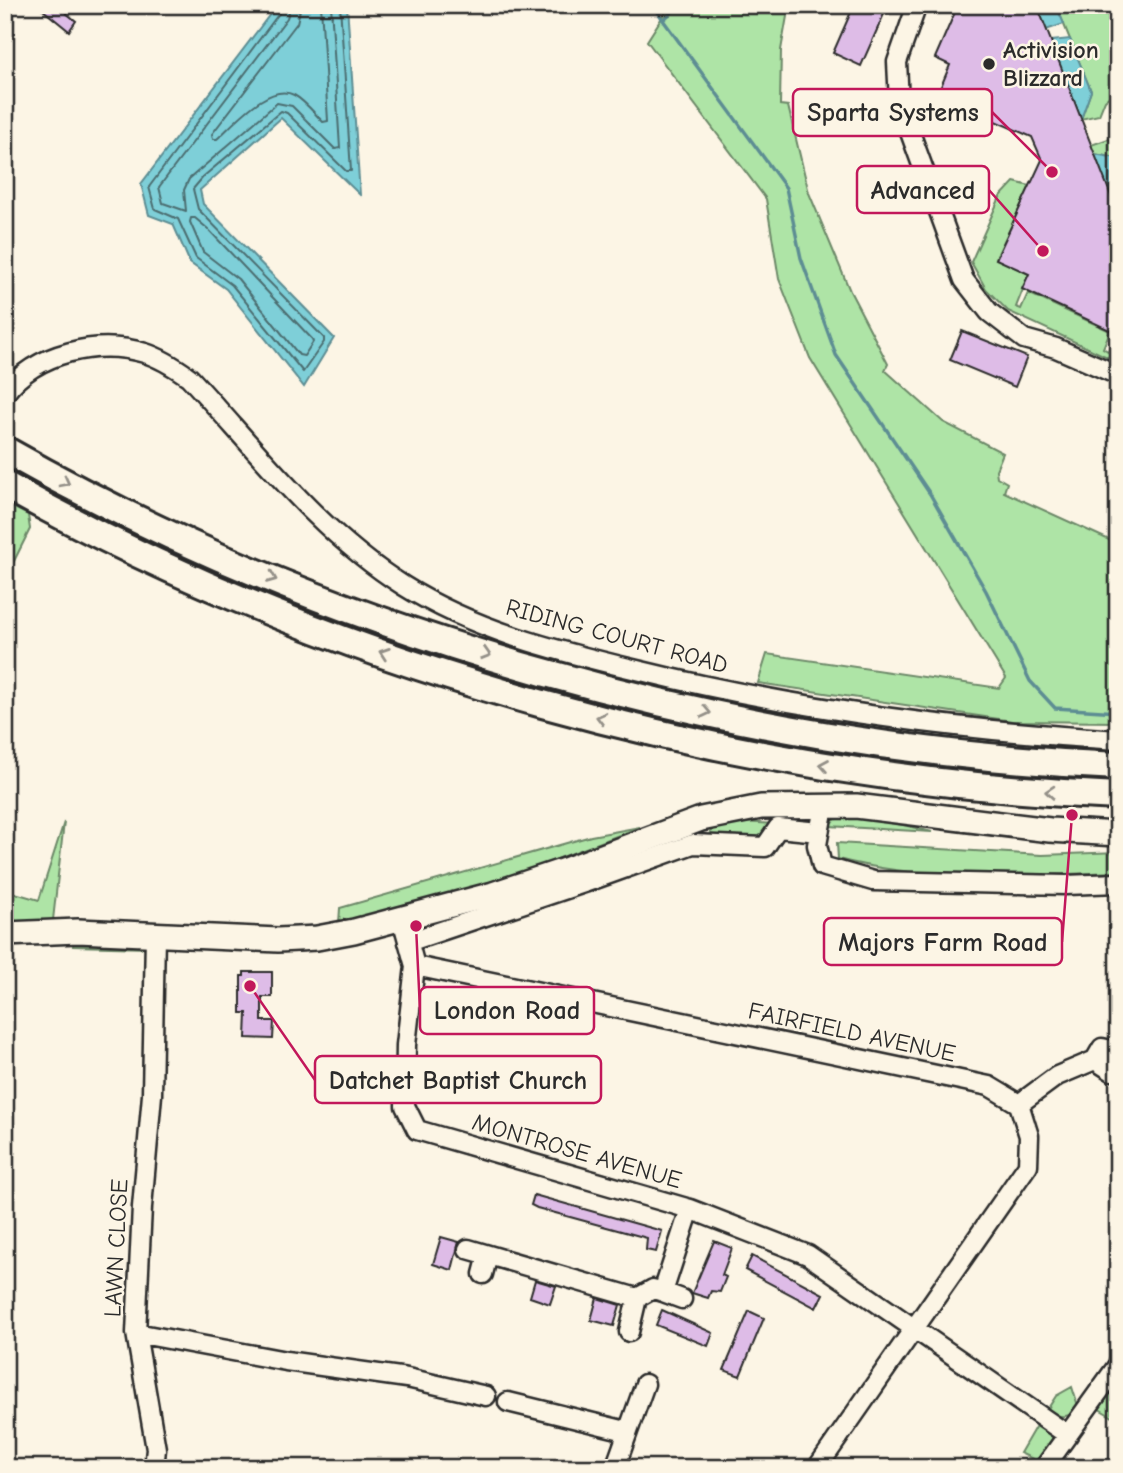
<svg xmlns="http://www.w3.org/2000/svg" width="1123" height="1473" font-family="'Comic Neue',sans-serif">
<rect width="100%" height="100%" fill="#fcf5e5"/>
<filter id="ink" filterUnits="userSpaceOnUse"><feTurbulence type="fractalNoise" baseFrequency=".0143" numOctaves="2"/><feDisplacementMap in="SourceGraphic" scale="14" xChannelSelector="R" yChannelSelector="G"/><feConvolveMatrix kernelMatrix="1 2 1 2 8 2 1 2 1" color-interpolation-filters="sRGB"/></filter>
<g filter="url(#ink)">
<path fill="#aee4a6" stroke="#6c8868" stroke-width="2" d="M670 5H789L781 50 780 105 788 106 809 193 850 291 888 364 885 370 943 422 1003 453 996 470 997 477 1007 483 1004 492 1118 544V722L1012 721 758 683 767 654 999 688 1006 678 810 358 779 279 766 199 647 41Z
M1056 5H1118V90L1105 100 1099 115 1081 119 1091 91Z
M1108 139 1118 142V161L1116 158 1094 154 1091 145Z
M1014 182 1030 186 996 258 1029 274 1016 307 1021 309 1028 293 1110 331 1103 348 1108 351 1118 334V362L1008 311 986 289 971 262 1000 197Z
M5 503 28 515 30 529 5 579Z
M840 817H871L932 832 829 826V823Z
M64 822 53 920 5 922V890L39 900Z
M740 822 776 824 767 840 708 836 713 828Z
M640 827 516 875 339 924 340 908 591 836Z
M837 843 1042 855 1118 852V872C1024 875 930 883 838 859Z
M74 936 143 943 147 948 73 946Z
M1118 1382V1420L1099 1409Z
M1072 1387 1079 1409C1066 1419 1060 1418 1047 1410L1056 1396Z
M1038 1422 1051 1428 1053 1444 1039 1462 1020 1453Z"/>
<path fill="#7ecfd8" stroke="#5d8d93" stroke-width="2" d="M277 5H347L360 195 281 118 200 190 203 204 334 338 304 387 226 289 190 263 173 224 149 215 141 184Z
M1037 5H1056L1064 24 1046 30Z
M1070 39 1091 91 1081 119 1050 41Z
M1094 154 1117 158 1118 214Z"/>
<g fill="none" stroke-linecap="round" stroke-linejoin="round">
<path stroke="#4c6d70" stroke-width="2" d="M282 5 280 12 149 187 155 209 178 219 196 258 232 285 303 372 324 342V338L198 209 193 189 204 176 281 111 287 113 346 171H351L340 5
M291 5 287 18 159 187 163 203 186 211 184 190 189 179 277 103 292 106 335 149 340 148 331 5
M301 5 297 23 212 134 213 139H217C235 123 269 82 294 95 305 101 314 113 323 122L328 121 321 5
M191 218H195L208 229 312 339 313 342 304 356 299 355 238 279 203 252 190 222Z"/>
<path stroke="#5d8d93" stroke-width="3.5" d="M654 5 663 20 786 188 801 258 836 355 930 494 986 591 1030 681 1055 708 1118 712
M663 20 680 5"/>
</g>
<path fill="#debce7" stroke="#2b2b2b" stroke-width="2" d="M37 5H71L65 12 76 21 69 31Z
M854 5H888L861 66 833 53Z
M958 5H1037L1118 214V334L1022 289 1029 274 996 259 1042 160 1032 137 937 96 950 65 935 58Z
M962 331 1027 357 1015 387 950 360Z
M244 972H272V997H262V1021H274L273 1039 246 1038 247 1013H241V976H244Z
M534 1195 662 1231 656 1252 646 1250 647 1238 537 1208 531 1205Z
M441 1237 459 1242 452 1270 433 1264Z
M714 1241 732 1248 722 1275 726 1277 720 1292 711 1291 708 1298 692 1293Z
M752 1256 823 1294 816 1308 745 1270Z
M535 1280 556 1286 550 1304 530 1297Z
M597 1298 620 1305 614 1326 591 1320Z
M662 1310 713 1333 708 1346 656 1325Z
M749 1311 764 1318 740 1376 724 1370Z"/>
<g fill="none" stroke-linecap="round" stroke-linejoin="round">
<defs>
<path id="minor" d="M917 5 897 62 899 102 964 280 989 312 1024 339 1056 348 1118 375
M5 393C36 352 98 339 145 353 161 358 175 367 189 377 257 450 318 532 404 586 474 630 557 651 637 670 795 709 955 730 1118 740
M824 806 817 845 822 866 873 881 1066 885 1118 883
M402 919 415 966 406 1045 405 1106 417 1130 690 1209 808 1255 1068 1435
M408 942 587 882 693 844 765 847 778 828 819 832
M415 966 989 1086 1019 1104 1029 1136 1028 1165 817 1468
M1102 1048 1116 1051 1112 1071 1095 1060Z
M1019 1104 1057 1076 1095 1060
M468 1249 637 1298 653 1289 663 1292
M483 1274 488 1255
M682 1299 663 1292 690 1209
M629 1332 637 1298
M136 1333 286 1361 407 1378 486 1396
M508 1402 626 1431
M154 1468 156 1449 136 1333 142 1207 152 1095 155 935
M615 1468 645 1384
M1044 1468 1118 1365"/>
<path id="major" d="M5 934 78 931 278 940 317 938 354 931 493 894 565 870 701 819 761 807 856 806 1050 830 1118 834"/>
<path id="highway" d="M5 450C334 637 741 750 1118 766
M5 485C337 671 738 780 1118 796"/>
</defs>
<use href="#minor" stroke="#2b2b2b" stroke-width="23"/>
<use href="#major" stroke="#2b2b2b" stroke-width="28"/>
<use href="#highway" stroke="#2b2b2b" stroke-width="32"/>
<use href="#minor" stroke="#fcf5e5" stroke-width="18"/>
<use href="#major" stroke="#fcf5e5" stroke-width="23"/>
<use href="#highway" stroke="#fcf5e5" stroke-width="26"/>
</g>
<defs><path id="oneway-chevron" d="M-2-3.5L2.5 0L-2 3.5" fill="none" stroke-width="1.6" stroke-linecap="round" stroke-linejoin="round" transform="scale(1.75)"/></defs>
<g stroke="#949088">
<use href="#oneway-chevron" transform="translate(65 482) rotate(28)"/>
<use href="#oneway-chevron" transform="translate(272 578) rotate(22)"/>
<use href="#oneway-chevron" transform="translate(384 653) rotate(-161)"/>
<use href="#oneway-chevron" transform="translate(486 654) rotate(17)"/>
<use href="#oneway-chevron" transform="translate(706 712) rotate(12)"/>
<use href="#oneway-chevron" transform="translate(601 718) rotate(-166)"/>
<use href="#oneway-chevron" transform="translate(824 765) rotate(-170)"/>
<use href="#oneway-chevron" transform="translate(1050 792) rotate(-176)"/>
</g>
</g>
<circle fill="#2b2b2b" stroke="#fcf5e5" stroke-width="2.5" cx="989" cy="64" r="7"/>
<g text-anchor="middle" stroke-width="5" stroke-linejoin="round" paint-order="stroke">
<g font-size="24" font-weight="bold" fill="#2b2b2b" stroke="#fcf5e5" text-anchor="start">
<text x="1003" y="58">Activision<tspan x="1003" dy="28">Blizzard</tspan></text>
</g>
<g font-size="24" fill="#2b2b2b" stroke="#fcf5e5">
<text transform="translate(617 636) rotate(15)" y="8">RIDING COURT ROAD</text>
<text transform="translate(852 1032) rotate(12)" y="8">FAIRFIELD AVENUE</text>
<text transform="translate(577 1151) rotate(16)" y="8">MONTROSE AVENUE</text>
<text transform="translate(116 1248) rotate(-87)" y="8">LAWN CLOSE</text>
</g>
</g>
<path fill="none" stroke="#c2185b" stroke-width="2.5" d="M1052 172L992 112M1043 251L989 190M1072 815L1062 942M416 926L420 1010M250 986L315 1080"/>
<g fill="#c2185b" stroke="#fcf5e5" stroke-width="2.5">
<circle cx="1052" cy="172" r="7"/>
<circle cx="1043" cy="251" r="7"/>
<circle cx="1072" cy="815" r="7"/>
<circle cx="416" cy="926" r="7"/>
<circle cx="250" cy="986" r="7"/>
</g>
<g fill="#fcf5e5" stroke="#c2185b" stroke-width="2.5">
<rect x="793" y="89" width="199" height="47" rx="7"/>
<rect x="857" y="166" width="132" height="47" rx="7"/>
<rect x="824" y="918" width="238" height="47" rx="7"/>
<rect x="420" y="987" width="174" height="47" rx="7"/>
<rect x="315" y="1056" width="286" height="47" rx="7"/>
</g>
<g font-size="26" text-anchor="middle" font-weight="bold" fill="#2b2b2b">
<text x="893" y="121">Sparta Systems</text>
<text x="923" y="199">Advanced</text>
<text x="943" y="951">Majors Farm Road</text>
<text x="507" y="1019">London Road</text>
<text x="458" y="1089">Datchet Baptist Church</text>
</g>
<rect width="1123" height="1473" fill="none" stroke="#fcf5e5" stroke-width="28"/>
<rect x="14" y="14" width="1095" height="1445" fill="none" stroke="#2b2b2b" stroke-width="2.5" filter="url(#ink)"/>
</svg>
